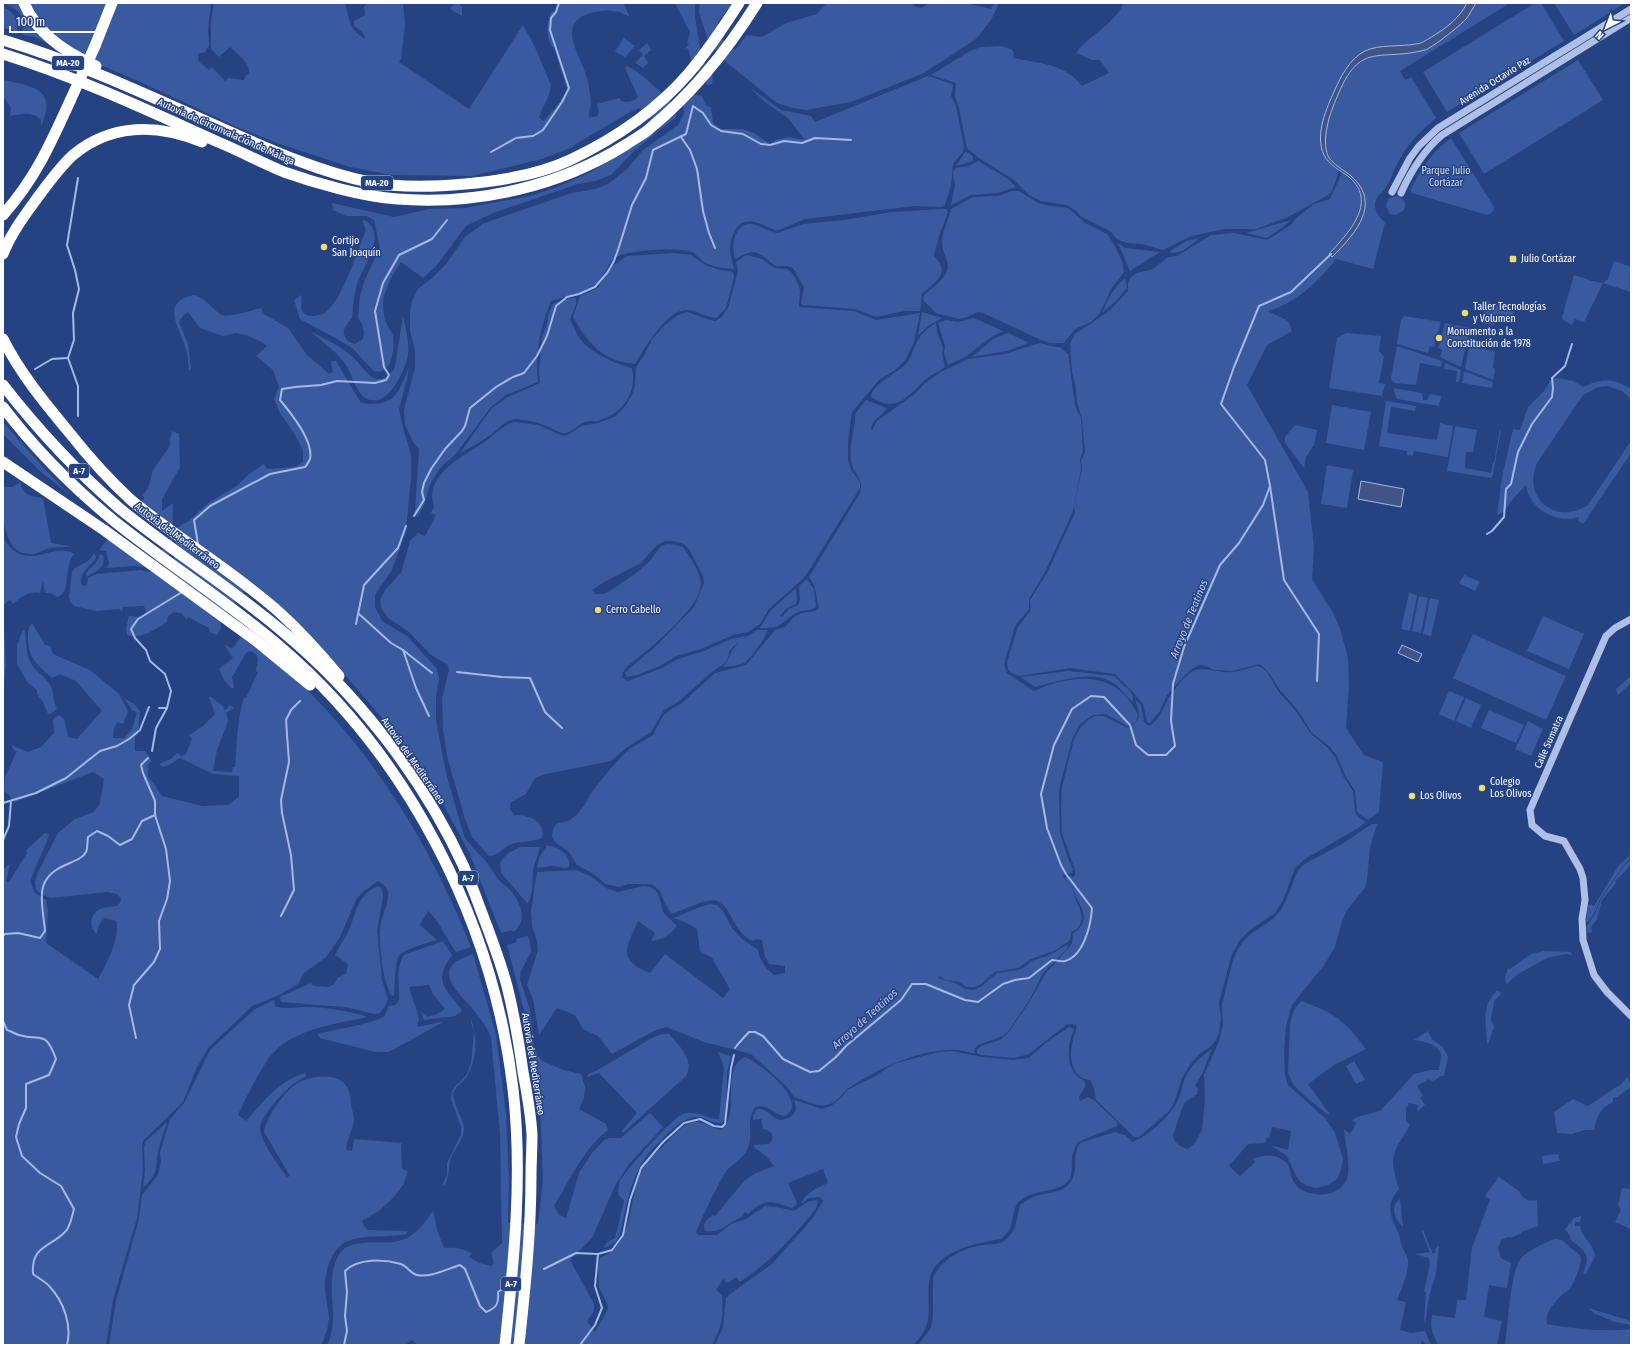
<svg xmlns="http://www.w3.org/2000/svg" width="1634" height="1348" viewBox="0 0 1634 1348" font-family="'Fira Sans Condensed',sans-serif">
  <rect width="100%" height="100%" fill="#254283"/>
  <g fill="#3a5aa0">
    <path d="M3,3h208l-3,26 1,17 -4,6 -7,2 1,8 10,8 3,-3 13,14 4,-3 15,2 1,-4 4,-3c1,-11 -12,-19 -19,-26l-11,10 -8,-8v-28l3,-18h131c5,16 3,27 21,36l-4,-7 -8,-6v-5l11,-6 -1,-8 3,-4h36l2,22 -4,34 -2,3 70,47 54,-84 11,20 17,40c-1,12 -8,21 -12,32l4,4 2,-1c7,-10 17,-18 22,-31l-13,-42h-2c-6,-13 -6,-21 -1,-35l4,-1 2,-8h66l7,14c-11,-7 -22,-8 -35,-5 -42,9 -15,41 -8,66 2,9 4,18 4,28 -1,4 -3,7 -2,12l8,-2 2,-3 -2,-9 22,-6 2,3c7,2 12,1 17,-4l-13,-29 2,-2c11,4 39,30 46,39 2,4 3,8 3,12l-41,33 -24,25 -16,6 -17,3 -85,29 -27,13 -29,39 -14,13 -22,-16c-8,11 -17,28 -18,42 0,6 1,15 3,19 2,5 7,9 7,14 2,13 -1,38 -19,34l-22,-23 -15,-9 -37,-20 -6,-19 7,-5c2,6 -2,12 2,17 3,4 7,4 11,4 6,-1 10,-2 14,-6 14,-12 31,-62 38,-80l-4,-9 3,-1c23,15 -2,46 -8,64 -3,11 -4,23 -5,34 -2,3 -5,6 -6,8 -6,8 1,17 9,18l8,-5 1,-7 -2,-8 -4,-6 2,-22 5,-17 15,-31 -6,-28 -8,-4h-20l-13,-6 -1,-7 62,14 35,-8 35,-1 66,-12 27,-9 34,-15 68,-42 -17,-20 -3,-2 -9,4 -54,32 -3,3 -31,12 -70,17 -80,-1 -42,-8 -73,-24 -40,-16 -101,-47 -102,-43 -11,-2c0,-21 -1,-24 -20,-32z"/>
    <polygon points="455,3 458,3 462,7 462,16 450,9"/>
    <polygon points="675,3 695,3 695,16 701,55 713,77 712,84 707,85 691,61 688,48 685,49 689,44 687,43 690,32"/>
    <polygon points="700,3 732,3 718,22 718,26 714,33 735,50 747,35 762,37 786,23 817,14 827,3 914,3 913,6 922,8 928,3 966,3 991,9 994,3 999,3 991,20 976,39 924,73 851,102 806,110 793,108 777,103 726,62 708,41 699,12"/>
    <path d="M1121,3h346c-8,16 -22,26 -37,35 -4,2 -9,6 -14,6 -20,4 -43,1 -61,14 -14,10 -35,63 -35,80 0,5 2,11 3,15 2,7 10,13 16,18l-7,20 -4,4 -40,22 -32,12h-31l-34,7 -28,14 -21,-6 -15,-1 -10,-4 -7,-8 -28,-14 -6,-6 -9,-6 -26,-4 -12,-6 -15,-15 -35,-22 -12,-10 -1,-4 -7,-37 -4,-10 1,-14 -25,-8 39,-24 11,-4 20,-1 10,3 3,3 -1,6c28,6 50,5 69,28l27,-13 -9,-13h-8l-16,-7c13,-18 36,-27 47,-48z"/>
    <path d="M1476,3h34l-110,68 5,9 6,-3 25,41c-14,12 -26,23 -35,39 -6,9 -9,21 -15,30 -4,7 -11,9 -11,18 0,7 5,13 10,18l-12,46 -37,-10c-18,23 -40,44 -68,52l20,10 4,10 -25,14 -20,40 61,107 6,56 -2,31 21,34 7,15 8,30 1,26 -3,44 18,27 19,7 -4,50 -11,8 -11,-8 -2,-21 -9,-14 -9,-21 -8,-10 -17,-13 -15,-24 -17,-19 -11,-17 -9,-9 -28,7 -18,-1 -8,-4 -7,-1 -9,5 -23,25 -7,16 -10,12 -3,-1 -4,-18 -12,-14 -16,-16 -45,-6 -50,8 -9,-3 -3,-4 -1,-7 8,-26 3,-9 13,-17 -1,-10 17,-27 28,-60 -1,-7 8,-37 -1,-8 4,-9 -3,-33 -5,-16 -1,-15 -4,-16 -2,-29 5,-9 34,-23 19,-20v-9l3,-5 6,-4 16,-4 15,-12 9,-1 34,-21 23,-2 33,7 24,-15 4,-6 19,-15 16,-5 12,-26c39,28 10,55 -13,81l3,3c22,-22 51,-53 19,-81 -7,-6 -19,-12 -23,-20 -7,-18 2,-43 9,-59 6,-15 16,-33 31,-40 8,-4 21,-3 30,-4 9,-1 19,-1 27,-3 5,-2 37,-26 41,-31 4,-4 7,-11 10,-16z"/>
    <polygon points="1535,3 1541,3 1564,41 1447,112 1423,72"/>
    <polygon points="1554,3 1625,3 1574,35"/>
    <path d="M3,7c12,6 15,12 14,25l-14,-4z"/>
    <polygon points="624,38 635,46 625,57 617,53 615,51"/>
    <polygon points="647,43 651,50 644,56 648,63 643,68 635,63 643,55 639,50"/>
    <polygon points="1578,60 1603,100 1484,174 1459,133"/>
    <path d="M928,76l24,8 1,2 -2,10 5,10 8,41 -1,5 -10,12 -2,22 -6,19 -3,2 -27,-1 -110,13 -26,11h-4c-15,-6 -31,-17 -41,2 -2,5 -4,10 -4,16 0,7 3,14 4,21 -10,-1 -22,-2 -30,-7 -4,-3 -8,-8 -12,-10 -13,-5 -64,-2 -76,5 -10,6 -11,22 -22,29 -11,8 -30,11 -43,15 -11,26 -16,53 -13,81l-32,13 -15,12 -36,48c-11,8 -22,20 -26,33 -4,14 -3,16 -12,29l-2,-7 4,-61 -6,-7 -8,-18 -1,-14 11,-43v-17l-5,-19v-20l2,-10 6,-12 14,-11 14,-14 19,-27 19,-14 88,-30 23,-4 13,-5 19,-15 16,-19 35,-25 6,-11 -1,-12 1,-9 18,3 4,10 5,1 2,16 8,6h22l11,4 16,11 6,-4 13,-3 16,3 -17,-22 -22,-15 -17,-16 32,23 30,6 4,6z"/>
    <path d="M3,80c30,6 55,9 38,47v-7c-9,-9 -19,-6 -31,-4l1,-8 -8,-12z"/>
    <path d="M1451,138l43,69c0,4 -3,7 -7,8l-75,-22 -2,-3c12,-22 20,-36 41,-52z"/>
    <polygon points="965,152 969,153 973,157 973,161 956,166"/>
    <polygon points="978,161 1008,179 1016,187 998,193 971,195 951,205 955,185 953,173 955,168 969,166"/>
    <path d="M1012,191h7l19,12 13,3 17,2 17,15 22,11 6,9 9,18 2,11 -13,17 -11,24 -9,9 -16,7 -11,14h-14l-9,-3 -58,-27 -5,-1 -11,5 -8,2 -23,-6 -13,-13 1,-5c10,-9 28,-19 23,-34 -3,-8 -5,-13 -5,-21 1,-11 7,-20 9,-31l22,-12 25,-1z"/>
    <path d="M1396,196c8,1 11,7 8,14l-8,5 -6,-1 -4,-8 2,-7z"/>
    <path d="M942,209h4l2,3 -8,21 -6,22c2,4 6,7 7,11 4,12 -12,21 -19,28l-2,17h-15l-29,6 -21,-8 -52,-4 -2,-2 3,-16 -11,-19 -6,-2h-11c-18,-12 -18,-20 -41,-7 -4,-11 -1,-37 16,-35 9,1 18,8 27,9l25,-9 41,-4 48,-8z"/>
    <polygon points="1291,220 1283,227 1267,238 1246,233"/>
    <path d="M1199,238c-9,8 -16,15 -28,15l-1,-2 17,-10z"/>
    <polygon points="1118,243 1125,248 1160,252 1130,271"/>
    <path d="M674,253l17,2 14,10 15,5 13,2 1,5 -8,31 -10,10c-11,-1 -20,-8 -29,-8 -19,-2 -44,40 -52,54 -32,-3 -47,-20 -62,-47l7,-21 18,-8 14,-22 15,-10z"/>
    <path d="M746,255l16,4 12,9 13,1 4,3 5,7 4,11 -1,17 55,4 22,9 44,-7 -6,29 -8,17 -12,12 -14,8 -28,33 -4,29v19l3,10 9,12v6l-55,89 -36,32 -9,15 -12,8 -15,3 -32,14 -25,7 -16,10 -23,9 -10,2 -2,-4 5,-5 25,-21 39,-40 10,-24 -1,-7 -13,-25 -6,-7 -11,-3h-8l-8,4 -16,18 -35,18 -14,9 3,4c3,0 7,0 9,0 8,-3 38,-25 44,-31 14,-15 10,-24 35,-16 6,9 17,24 18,36 0,24 -45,60 -62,74 -7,6 -17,11 -17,21l6,3 34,-13 16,-9 26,-8 27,-12 14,-3 -2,4 -9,6 -5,6 -1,6 -3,5 -12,8 -35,31 -14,8 -13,22 -25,16 -15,13 -65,13 -11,4 -9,16 -15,8 -1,7 4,6c14,0 32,5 28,23 -11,5 -22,2 -33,7 -7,4 -11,11 -20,11l-17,-19 -7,-18 -17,-59 -5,-30 -1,-31 7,-29 -1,-5 -17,-10 -23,-24 -20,-13 -7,-10 -1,-8 5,-10 16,-17 9,-32 8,-8 7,3 11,-21 -5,-2 3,-7c-11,-31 31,-51 52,-65 8,-6 15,-14 25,-18l4,-1 23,3 25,11 5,-1 13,-9 18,-3 17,-7 10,-11 7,-12 2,-8 1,-18 10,-15 6,-13 13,-14 13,-10 9,-3 20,7 8,2 6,-3 7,-10 10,-37 -2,-9z"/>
    <polygon points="1614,261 1631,267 1631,292 1603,283 1584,322 1575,319 1572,325 1563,320 1562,317 1574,275 1592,281 1603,283 1608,279"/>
    <path d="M1125,278l2,10 -11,13 -14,12c6,-14 11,-25 23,-35z"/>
    <path d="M194,295c12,3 16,12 26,19 7,5 32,-4 41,-6l3,6 24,14 19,27 22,19 4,-2 -2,-9 1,-2h4l25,42c33,4 37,-8 48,-36l-2,12 -8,30 3,15 9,31v23l-5,53 -14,39 -17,25v12l7,14 25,15 30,33 2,9 -3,19v23l10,53 18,63c6,10 16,18 24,28 3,5 6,10 10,15 4,5 10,8 14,13 9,12 16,30 1,40l-1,-2 -11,3 -32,-81 -25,-46 -21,-34 -35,-47 -71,-83 -32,-32 -21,-18 -14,-9 -30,38 1,7 -4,7 -7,-3 -1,-4 -21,-11 -1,3 -6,-7 -7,-1 -6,4 -1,6c-12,7 -25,18 -40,13l-1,-7 3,-12 13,1 4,-5 -2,-6 -21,1 -1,5 -3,-3 -22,2 -23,-5 -3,-3 -2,-6 3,-25 3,-4 13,-7 7,-8 1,5c-7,10 -16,13 -15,26l2,2 4,-1 1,-7 8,-4 45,-4 7,2 11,-3 13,-8 5,-10 -3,-22 15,-8 18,-17 31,-19 10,-10 16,-11 3,5 28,-2 8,-5v-12l-9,-17 -14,-20 -6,-14 5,-12 -6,-17 -17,-14 11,-10 -5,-4 -16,-7 -11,-2 -12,3 -23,-8 -12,-16 -5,4 -4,6 9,22 3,24 -2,3c-1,-7 -1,-15 -3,-22 -5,-20 -28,-47 8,-54z"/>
    <path d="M576,298v7l-6,14c3,6 6,14 10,20 11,14 35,25 52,29 5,24 -8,45 -32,52 -4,2 -10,0 -15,2 -7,2 -13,11 -21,11 -6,0 -11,-5 -17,-7 -8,-3 -27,-9 -36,-6 -8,2 -13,9 -19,14 -10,7 -21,13 -32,19l32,-45 16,-11 32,-14 -1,-12 3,-34 5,-14 1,-8 5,-11 12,-5z"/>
    <polygon points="1486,301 1515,311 1512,318 1498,314 1494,325 1481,323"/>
    <polygon points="922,312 942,318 928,326 918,336"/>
    <path d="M403,316c2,11 7,27 5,39 -3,16 -22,58 -44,42 -9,-7 -12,-23 -18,-32 -9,-14 -24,-23 -36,-34 15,8 33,16 45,28 7,7 13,19 23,20 8,1 14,-6 17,-12z"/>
    <polygon points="1404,316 1441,322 1438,332 1434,338 1435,342 1434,347 1430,346 1428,353 1397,344 1401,320"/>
    <polygon points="974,318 1003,331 993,336 965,357 948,365 944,353 945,346 938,323 946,320 958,322"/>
    <path d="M936,323l1,9 6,16 -1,6 3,13c-7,5 -17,9 -23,16 -18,17 -27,29 -51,14 2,-14 25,-23 34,-32 7,-7 8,-17 13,-25 4,-8 11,-12 18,-17z"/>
    <polygon points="1445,323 1470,328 1461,367 1440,357 1442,350 1438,348 1440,343 1444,338 1442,334"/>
    <polygon points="1008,333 1029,343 1007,351 972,357 993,339"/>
    <polygon points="1346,333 1381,336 1379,351 1384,356 1379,383 1385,384 1382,396 1329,388 1337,338"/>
    <path d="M1040,343l15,4h5l8,7 7,52 6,12 2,33 -3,9 1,9 -8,42 -28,61 -16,27v10l-14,17 -11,38 3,9 27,18c39,-18 84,-21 104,24l-2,7 -9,4 -21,-12 -13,1 -13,9 -7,13 -13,48 -1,10 1,38 7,23 6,14 -2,4 -4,-1 -4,3c2,5 5,6 8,10 3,4 3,10 5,15 7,12 10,24 -5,31v4l-2,5 -15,10 -23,8 -13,9 -23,4 -14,12 -6,3h-9l-7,-5 -13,-2 -7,-4 -1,2 20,6 7,5 9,1 8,-4 15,-13 21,-3 7,-3 6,-6 17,-5 15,-9 5,-2 -2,5 -23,23 -13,26 -21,31 -6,6 -25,9 -4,4 1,5c-7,-2 -16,-5 -24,-4 -35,0 -75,20 -104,39 -19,25 -28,16 -53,8l-7,-10 -36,-33 -47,-12 -38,-15 -12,4 -42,23 -14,-18 -15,-7 -8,-14 -18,-7 -18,27 -6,-36 -6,-14 11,-35 -1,-9 -5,-15 -1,-15 6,-39 39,-2 14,6 18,13 10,3 25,-6 7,1 6,4 3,5 4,16 14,14c-8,10 -14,13 -26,15l4,-8 -17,-12c-12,27 -21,39 12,52l15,-19 58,44 7,-9 -18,-31 -12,-7 -3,-22 -10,-6 -13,-5 26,-11 10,-3 7,1 6,6 9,17 9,10 17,12 2,8 7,11 7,6 11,-2v-7l-16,-2 -4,-8 -3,-16 -5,-1 -4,2c-15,-6 -19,-22 -28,-34 -2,-3 -7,-5 -10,-7l-13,2 -30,12 -7,-10 -5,-13 -8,-7h-24l-9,3 -13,-3 -14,-11 -15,-8 -8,-13 -14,-10 -3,-5 1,-7 3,-6 12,-3 9,-6 8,-11 6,-11 20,-25 17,-18 25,-15 10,-19 7,-6 12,-7 33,-30 27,-7 5,-2 28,-34 10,-3 9,-10 8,-4 13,-2 4,-3 -5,-23 -5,-8 51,-84c4,-15 -5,-16 -8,-29 -5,-16 4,-34 3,-50l11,-14 20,8c-3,9 -13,9 -15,21l1,1 5,-9 39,-28 8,-9 17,-12 27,-13 37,-5z"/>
    <polygon points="1397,346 1442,361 1441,367 1420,363 1416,385 1395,383 1392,381 1391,378"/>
    <polygon points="1469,347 1495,351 1493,368 1495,369 1493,380 1465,369"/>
    <polygon points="1445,363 1461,370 1459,382 1456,382 1457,371 1444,369"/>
    <polygon points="1464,371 1493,382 1492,388 1462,383"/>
    <path d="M1552,378c11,0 22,2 31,9 19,-9 30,-9 48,2v10l-9,-8 -15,-5 -9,1 -15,8 -46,68c-15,35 18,63 51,42l43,-64v12l-48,71 -5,-3 1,-4c-17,6 -41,-3 -49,-20 -2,-3 -3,-8 -4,-12l-14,15 -8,12 -7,3 5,-38 11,-48 7,1 8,-23 16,-16z"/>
    <polygon points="1393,388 1422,393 1423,400 1427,400 1430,394 1441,396 1439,406 1397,399"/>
    <polygon points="1386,401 1416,406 1415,411 1391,407 1387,433 1437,440 1440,423 1453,426 1448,457 1414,451 1413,456 1407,455 1407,451 1379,446"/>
    <polygon points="1332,405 1371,412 1364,450 1326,443"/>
    <polygon points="3,422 41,465 70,495 41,472 3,434"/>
    <polygon points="1295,425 1317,430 1314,445 1306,457 1304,468 1285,443 1285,437"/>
    <polygon points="1455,426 1477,430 1473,452 1466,452 1465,468 1491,473 1493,463 1494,463 1500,430 1501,430 1493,475 1491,478 1447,471"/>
    <polygon points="172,431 179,434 180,467 162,499 162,511 173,503 172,549 167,558 155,566 148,568 135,566 107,568 109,563 106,551 99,550 113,533 154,561 171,538 135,509 144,499 143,495 149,486 153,470 170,446 170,439"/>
    <polygon points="1327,465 1353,470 1347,508 1321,504"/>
    <path d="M20,482c3,13 9,14 23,16l8,45 18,3 -1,1c-7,0 -15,0 -22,2 -5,2 -11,6 -17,5 -29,-1 -26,-48 -26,-67h10z"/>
    <path d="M3,535c2,8 7,13 13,17 20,13 40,-10 58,2 -11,13 -2,40 -17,43l-7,-4h-5l-2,-12 -3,12c-11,-2 -19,4 -27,11l-3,-4 -7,5z"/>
    <path d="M100,554l3,2c4,12 -8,15 -16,21l-1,-3c6,-10 10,-7 14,-20z"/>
    <polygon points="1464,575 1480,582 1475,591 1459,583"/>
    <path d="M807,579l7,10 2,18c-6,4 -12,3 -18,5 -19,10 -14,17 -39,16l3,-3 8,-14 26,-23 1,12 -1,4 -9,4 -7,8 2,1 7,-8 9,-4 2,-5 -1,-14z"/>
    <polygon points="1409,593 1417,595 1410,631 1401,629"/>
    <polygon points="1419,596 1428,598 1421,633 1412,631"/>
    <polygon points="1430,598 1439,600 1431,636 1423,634"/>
    <polygon points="3,606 6,664 3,699"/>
    <polygon points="1543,616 1584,634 1569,669 1527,651"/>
    <path d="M32,623l13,22 5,1 2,6 3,3 35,15 29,24 9,17 -5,13 -5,-2 -4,6 -1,10h11l8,-9 5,-16 -5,-3 -7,-11 9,5 6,7 -2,23 -3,3v14h10l7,10 -4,3v12l14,20 41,10 25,-1 11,-8v-21l-26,-2 -33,-16 -11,7 -6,2 -4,-3 12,-5 6,-6 5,3 4,-2 6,-15 -3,-4 14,-9 12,-12 -6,-17h2l12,9 1,4 3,-1 2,-4 5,3 -8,5 2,8 -11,29 -4,21 19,1 1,-5h2c2,-22 2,-45 8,-67l1,-2h2l12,-26 -2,-1 2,-13 -3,-5 -5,-2 -4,2 -14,24 2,10 -2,2 -8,-9 -5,-11 14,-11 -8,-12 1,-1 6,4 9,-12c20,16 42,30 60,47 76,73 131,165 170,263l-15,5c-10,-14 -16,-30 -28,-41l-8,14 17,15c-9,3 -36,9 -39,18 -3,5 -3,29 -4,37l-2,1c-10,-14 -14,-56 -11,-73 2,-10 8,-20 7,-31 -1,-5 -5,-8 -10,-11l-14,10 -7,7 -17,39 -14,20 -22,16 -6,11 -19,11 -27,11 -43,41 -13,22 -13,33 -40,39 -1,6 1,24 -6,47 -24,82 -7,45h-103v-476l7,-5 -4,18h3l18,-29 -1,-3 19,-17 4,1 -2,7 -17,40 5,12 11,7 2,11 -2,32 52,36c8,-14 23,-42 18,-58l-11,-3c-5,4 -8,10 -8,16 -9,-7 -7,-20 3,-25 5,-2 12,-2 17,-3l3,-3 1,-5 -4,-4 -10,-2 -57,6 -9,-4 -5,-5 -1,-7 3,-10 20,-39 17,-14 19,-7 6,-9 4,-24 -11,-7 -78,30 -11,-12 1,-13 12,-26 -3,-1 -3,-5 17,7 13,-5 13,-14 -1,-14 6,-4 5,4 4,18 9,2 25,-28 -26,-30 -16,-7 -8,4c-14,-13 -24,-19 -24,-40 0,-6 0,-10 4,-15z"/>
    <path d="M23,630h2c1,13 0,28 10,39 5,5 12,10 15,16 5,7 2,16 7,24l-7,5h-2l-5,-12 -6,-8v-4l-10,-8 -6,-12 -4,-5v-20z"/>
    <path d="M757,630h10c0,7 -17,29 -23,33 -6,3 -15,3 -22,4 8,-7 6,-11 12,-19 5,-7 15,-13 23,-18z"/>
    <polygon points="1473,634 1566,676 1546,720 1453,678"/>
    <path d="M1257,666l4,1 6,5 11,19 17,19 16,24 16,13 8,10 8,19 10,15 2,21 3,5 8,5 -8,6 -53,31 -10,9 -12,32 -8,13 -25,17 -10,10 -8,14 -13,48 2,17 -2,13 -3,8 -6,7 -11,7 -9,11 -8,13 -8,25 -5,8 -30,26h-5l-38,-37 -2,-12 -4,-8c-20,-3 -21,-24 -17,-40 1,-6 4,-9 3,-15l-4,-1 -6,1 -37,29 -15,4 -33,-3 -4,-2v-3l4,-4 19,-6 8,-7 22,-32 15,-27 27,-30 1,-10c13,-10 13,-19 5,-33 -5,-10 -3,-14 -13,-21v-3l3,-1 5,1 2,-2v-5l-13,-37 -1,-26 1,-20 12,-48 7,-12 7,-7 7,-4h9l24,12c15,-9 12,-13 7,-29l6,6 3,17 5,4c10,-6 14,-17 19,-27 4,-7 18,-25 25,-28 11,-5 27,3 40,1 8,-1 16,-4 24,-6z"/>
    <path d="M1068,671l46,5 16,15 3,5v6c-8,-6 -13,-16 -23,-21 -20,-11 -55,1 -75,6l-14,-10z"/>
    <polygon points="1631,676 1631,683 1618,695 1616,689"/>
    <polygon points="1449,691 1464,697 1454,721 1439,714"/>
    <polygon points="1466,698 1481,705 1471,728 1456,721"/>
    <polygon points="1489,710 1524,725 1516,743 1481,728"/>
    <polygon points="1528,721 1543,729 1531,756 1515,749"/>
    <path d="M1372,824h5l-7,23 -3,32 -2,9 -18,22 -5,11 -7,26 -11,18 -32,40 -6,21 -2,27 1,22 3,10 37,33 10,15 8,26 -2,11 -4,9 -9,6 -12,3 -9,-2 -6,-4 -5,-6 -9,-20 -17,-11 18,5 3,-19 -19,-4 -3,11 -2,-1 -2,6 -17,1 -19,22 11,10 15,-14 -2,-3c15,-5 22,-6 35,5 2,6 3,14 7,20 11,14 42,15 51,-3 6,-11 -1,-39 -2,-52l6,5 6,-11 -4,-3c8,-6 20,-5 29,-10l33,-36 16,-4h9c0,-5 3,-12 2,-16 -3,-10 -18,-13 -27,-14l14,-9 4,8 11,8 5,10 -4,19h-3l-9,6 -3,-3 -12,7 6,10 -3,1 5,8 -8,7 1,-7 -9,-2 -3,6v12l4,4c-17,29 -22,30 -11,64 -14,17 -9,25 -1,43 2,5 2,10 4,15 2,4 6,10 6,14 1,11 -7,29 -11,39l9,2 -6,28 11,3 14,-2 6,14h-5l-3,-4 -2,1v3h-503l13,-17 2,-12v-38c9,-20 30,-30 50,-33 7,-1 15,0 21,-4 3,-2 8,-8 10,-12 3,-6 4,-17 6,-24 4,-3 8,-6 13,-8 13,-5 31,-3 39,-17 6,-12 0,-26 8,-37l35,-11 10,3 7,7c14,-4 37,-25 44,-38 4,-6 5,-13 7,-20 4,-15 16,-27 29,-35l-10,25 -7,11 3,4 -1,5 -13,9 -11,32c1,9 8,12 15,14l7,-6 7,-13 3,-30 -1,-25 14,-31 5,-19 -1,-20 11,-45 5,-11 6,-9 7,-6 23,-16 7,-8 6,-12 10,-26 6,-7 39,-21z"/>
    <path d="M547,845c10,2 25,9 22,22l-4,1 -13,-2 -15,2 2,-10z"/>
    <polygon points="520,847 540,847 533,870 532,891 528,904 501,873 500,862 507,854"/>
    <polygon points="1631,854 1631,857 1623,866 1600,899 1596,910 1588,922 1586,922 1588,906 1590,904 1594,906 1619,865"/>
    <path d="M1631,859c0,11 -11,16 -16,22l1,2 -14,17 -5,19 -6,8 1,5 -5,1 -1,-5 10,-16 5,-13 22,-32z"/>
    <path d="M378,886l4,3 1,8 -6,34 5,49 6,19 -3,7 -5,7 -6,1 -29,-7 -64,-5 -1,-5 31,-14 2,3 15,1 7,-3 2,-6 9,-4 2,-10 -13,-9c4,-8 10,-17 14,-25 8,-19 8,-35 29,-44z"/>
    <path d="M528,936l2,6 1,10 -10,19 -1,8 10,31 4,37 4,9 4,5 22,9 17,4 4,13 -1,11 -5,11 27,15 2,6c-23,17 -39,51 -54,76l5,9 7,3 13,-45 13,-20 12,-13 6,-2h11l29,-25 13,14 -34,37 -14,22 -23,52 -22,22 24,44v7l-7,10 8,11 13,-23 -1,-6 -8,-15 -1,-21 2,-9c34,-14 28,-55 40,-85 6,-13 21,-24 30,-34 8,-8 14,-16 25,-17 8,-1 17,6 26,8 21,-15 -2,-62 24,-73 14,6 65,44 40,59 -13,-1 -16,-13 -30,-9 -10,16 -1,26 -7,41 -3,9 -14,15 -21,22 -5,6 -29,55 -31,63l2,2h19l14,-11 15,-5 19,-13 12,1 17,4 13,-9 10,-2 1,2 -2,6c-22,29 -46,54 -76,74l-4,-5 -8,6 -5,-4 -7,11 6,5c1,22 1,30 -10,50h-294l-6,-5 -7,5h-78c14,-28 -3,-57 10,-87 10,-23 44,-12 62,-17 16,-4 25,-17 34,-30l4,19 7,18c10,-1 18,0 28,5l-3,4 10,6 12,3 3,-3 -3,-10 11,-10 -2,-108 -9,-98c-4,-9 -9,-16 -15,-24 -8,-11 -28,-26 -27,-41 1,-10 16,-15 24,-18l23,81 10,79 3,67 -1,42 30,1 5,-44 -3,-74 -15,-92 -18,-69 10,-3 -1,-3z"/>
    <path d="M443,941l9,14c-19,26 -8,32 10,55l-1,2 -6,4 -31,4 -3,-9 6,6 10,-3 8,-5 -12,-15 -4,-9 -20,2 9,28 1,5 -2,4 1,3 27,-6 -56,31h-14l-55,-14 -2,-2v-2c23,-6 45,-8 66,-17l5,-11 6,-1 4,-4c1,-15 -4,-33 5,-46z"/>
    <polygon points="1544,951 1571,952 1572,955 1566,954 1547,958 1518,974 1507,984 1506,983 1505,978 1508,968 1510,969 1531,954"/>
    <path d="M1497,991l5,2 -8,8 -3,19 3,7 -6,17 -1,-1c-1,-18 -6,-39 10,-52z"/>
    <path d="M274,1000l1,6c11,4 20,1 31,1 20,0 41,4 60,9l-2,2c-29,6 -63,10 -87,31 -12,10 -32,50 -39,66l8,6c19,-21 31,-39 59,-48l1,3c-4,3 -9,5 -13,8 -9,7 -34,34 -33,45 1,13 19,37 27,48l3,-1 -26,-44c2,-14 20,-40 32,-48 13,-8 42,-13 51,3 3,6 4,12 4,18 1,5 3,10 3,15 -1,9 -7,19 -8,30l6,1 2,-12 47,4 1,26 6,2 -5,14 -10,13 -13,12 -18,11 2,5 4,4 40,1 -2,3c-19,4 -40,0 -58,7 -15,5 -23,29 -23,44 0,11 3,22 4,33 0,8 -4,17 -6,24l-2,3h-212l7,-44 23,-82 3,-24 16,-20 3,-13 -1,-9 10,-34 14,-16 26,-53 45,-41z"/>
    <path d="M1301,1001c34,12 43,19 65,48l-32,16 -26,19 21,29 -1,2 -29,-24 -6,-7 -5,-11 2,-50 4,-13z"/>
    <path d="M471,1019c7,19 6,42 -5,59 -4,5 -10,8 -12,14 -3,8 9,26 10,35 1,12 -9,21 -13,31 -3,9 -1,16 -6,27l-3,1 5,-11v-12l14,-28v-8l-10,-28 1,-8 4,-6 5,-4 6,-7 4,-11 3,-32 -3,-8z"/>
    <path d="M1069,1027l5,2c-1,3 -2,5 -3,9 -5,16 -3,36 14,43v6l-6,10 1,4 8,-4 7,4 23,22 -1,3 -39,16c-3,5 -5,9 -6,15 -1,7 1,17 -3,23 -10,13 -35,9 -48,20 -13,11 -3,27 -20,39 -25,4 -68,12 -72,43 -3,26 7,41 -16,63h-198l8,-18 3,-29 4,-4 42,-30 41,-46 10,-17 -3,-4 -11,1 -8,6c6,-13 15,-15 27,-21l-5,-14 -35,14 9,19 -1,3 -4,3c-20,-7 -28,-10 -44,6l-3,-2 -3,5c-16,6 -19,16 -37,14 -4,-8 3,-12 8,-16l2,1 30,-36 11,-7 18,-7 -7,-9 -13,-10v-2l15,-1c7,-7 3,-14 -6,-15l-2,-10 -8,1v-5l4,-6c10,-1 12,6 20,10 7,3 17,-2 19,-10 0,-3 -1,-6 -2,-9l28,9 9,-3 11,-9 5,-7 29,-14 11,-8 9,-5 43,-11 13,-1 30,6 31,3 16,-2 18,-16z"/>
    <path d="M662,1034h7c10,12 26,25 17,42l-62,56h-3l16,-19 -38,-40 -12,4 1,-3 8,-3 56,-33z"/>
    <path d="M718,1052l13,4 -4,17 -1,44 -4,6c-10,1 -17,-7 -26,-6 -13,1 -24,12 -33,21 -6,6 -13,13 -18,20 -15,22 -19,50 -25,76 -3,8 -8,11 -16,14l2,-5 9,-5 9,-37 -6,-7c1,-4 0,-9 2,-13 6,-11 50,-60 61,-66 13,-7 25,4 38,4l5,-52z"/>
    <polygon points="1354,1061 1365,1080 1356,1084 1346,1066"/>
    <path d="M1628,1077l3,10 -14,10 -4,1v4c-14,7 -15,13 -19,28h-10l-12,4 -15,-1 -3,-21 19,-13 15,7 33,-22z"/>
    <path d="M167,1122c-3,10 -7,20 -9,30 -3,19 0,22 -15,36l2,-17 -1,-24 2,-6z"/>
    <polygon points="1558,1154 1560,1161 1543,1164 1542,1156"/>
    <path d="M1499,1177l20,14c3,8 10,11 18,9l1,26 -17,6v1l-10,5 -2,-1 -7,2 -4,9 3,10 10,5 -4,25 -18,-3 -5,32 18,4 -5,24h-58c-7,-9 -9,-18 -7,-30l23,3 2,-18h9l6,-53 18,-47 -5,-4z"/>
    <polygon points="1622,1188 1631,1189 1631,1229 1615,1222 1621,1210 1618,1205"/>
    <path d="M1400,1199l3,28c-8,-7 -14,-20 -3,-28z"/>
    <path d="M1581,1216l-1,6h-5v4h5c2,12 14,18 15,30l-9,18 -3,-1c9,-19 1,-22 -13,-34v-3l-5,-7 9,-11z"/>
    <polygon points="1423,1230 1433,1254 1436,1252 1435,1249 1439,1246 1436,1274 1429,1296 1425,1325 1424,1318 1426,1292 1424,1291 1430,1265 1429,1258 1414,1254 1430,1252 1422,1232"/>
    <path d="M1554,1239c9,0 12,4 18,10 3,2 8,5 9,9 1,4 -7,25 -10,29 -1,2 -4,4 -7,6 -7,6 -20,20 -17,31 28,5 56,8 84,5v16h-126c3,-18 5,-76 17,-88 9,-8 21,-13 32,-18z"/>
    <polygon points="1588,1308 1631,1321 1631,1325 1611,1321 1611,1320 1595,1314"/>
  </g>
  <g fill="#405585" stroke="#a2bae8">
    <path d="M1467,3h9c-3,5 -6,11 -10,16 -5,6 -34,29 -41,31 -46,12 -65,-10 -88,47 -7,16 -16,42 -9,59 4,8 16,14 23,20 32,28 3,59 -19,81l-3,-3c18,-20 50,-51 20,-77 -8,-6 -20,-12 -25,-22 -9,-19 1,-43 9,-61 7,-16 16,-35 32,-43 14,-7 36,-4 51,-7 5,0 10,-4 14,-6 15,-9 29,-19 37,-35z"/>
    <polygon points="1361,481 1404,489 1401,507 1358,499"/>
    <polygon points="1402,645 1422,654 1418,662 1398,653"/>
  </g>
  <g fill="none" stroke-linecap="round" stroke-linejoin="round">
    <g stroke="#a2bae8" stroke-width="2">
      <polyline points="681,137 690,150 697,169 703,211 709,233 715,248"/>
      <polyline points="491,152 516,138 533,136 543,130 562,102 569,88 550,30 551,18 556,12 559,3"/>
      <polyline points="78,178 67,245 75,270 79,289 73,313 74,340 68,358 78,386 78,416"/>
      <polyline points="35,369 52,359 67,358"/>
      <polyline points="1270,486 1284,580 1319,634 1317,681"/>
      <polyline points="414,516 424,500 422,492 424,483 431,469 445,449 462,431 465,426 470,408 496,387 513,377 524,373 537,356 547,336 556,306 567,297 579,294 595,287 607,273 614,261 619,247 632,205 646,178 653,150 686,134 693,106 703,113 711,125 721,131 743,134 761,144 770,145 784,141 802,143 815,138 851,140"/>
      <polyline points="1487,534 1492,531 1504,517 1506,489 1511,484 1518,452 1532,424 1552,397 1553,388 1552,378 1565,366 1572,344"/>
      <path d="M198,544l-4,-24 16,-14 60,-32 35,-7c2,-2 4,-6 5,-8 4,-18 -19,-46 -30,-59l2,-11 13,-2 26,-2 16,-4 38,2 11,-3 3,-5 -5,-8 -9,-56 8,-28 16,-28 33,-16 15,-19"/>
      <polyline points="359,614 391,643 403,650 432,673"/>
      <polyline points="356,624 364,585 398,548 406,526"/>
      <polyline points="403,650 416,688 429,716"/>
      <polyline points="457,672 502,677 530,678 545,712 562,728"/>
      <polyline points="159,708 167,708"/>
      <polyline points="152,751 156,728 167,708 171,691 165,674 150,661 146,650 135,638 131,629 138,619 182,592"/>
      <polyline points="3,803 36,793 66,778 100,751 117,746 129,739 140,730 149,707"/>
      <polyline points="3,840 9,826 11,801"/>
      <polyline points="281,916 294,890 291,855 282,813 281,800 289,762 286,720 291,710 300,701"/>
      <path d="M3,936l2,-2 13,-1 22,5 5,-7c-1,-13 -6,-35 -1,-47 9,-21 36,-20 42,-32 2,-4 1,-11 2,-15l9,-6 11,5 12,9 12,-6 10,-18 13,-6"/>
      <path d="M3,1021l4,9c4,1 8,4 12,5 23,7 26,-6 37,24l-7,16 -23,9v24l-7,16 -3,13 6,19 18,17 21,13 13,23c-2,7 -4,19 -9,23 -16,16 -34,14 -32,42 5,4 13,8 17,13 14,15 22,39 17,58"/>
      <polyline points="136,1038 129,1005 134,985 154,962 160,949 159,921 167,899 170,881 166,849 155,815 155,801 143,773 141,765 148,758"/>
      <path d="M735,1048l3,-4 11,-12h6l8,4 20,23 27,13 9,-1 17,-14 10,-11 55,-46 11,-16h14l39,16 13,2 25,-18 12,-4 14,-2 23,-18c4,0 9,2 13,1 19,-5 26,-37 27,-53l-26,-34 -5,-9 -14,-37 -6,-34 13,-49 18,-36 19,-13 13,1 26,28 6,20 12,10h18l9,-9 -4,-25 2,-37 11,-37 36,-82 19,-22 24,-38 7,-19 -5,-26 -44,-56 13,-37 25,-61 32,-14 40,-38"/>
      <polyline points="544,1269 576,1253 598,1254"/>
      <path d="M344,1345l3,-14 -2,-15 2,-24 -2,-21c13,-13 39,-12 56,-7 6,2 10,10 16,11 13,3 30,-6 43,-10l5,4 15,37 6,6c11,-4 13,-9 12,-20l3,-2"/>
      <polyline points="580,1345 595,1325 602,1308 595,1286 598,1254 612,1250 623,1235 630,1200 641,1168 663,1142 684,1123 700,1119 714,1126 722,1127 725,1124 731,1068 734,1055"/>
    </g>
    <g stroke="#aec0e7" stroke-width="7">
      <polyline points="1392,192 1410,158 1419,146 1438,128 1631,9"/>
      <path d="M1401,193c10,-22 22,-42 41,-58l189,-117"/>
      <polyline points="1631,619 1615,628 1606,636 1530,810 1532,825 1545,836 1564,841 1580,869 1583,878 1585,900 1582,919 1583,940 1594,975 1607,992 1631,1016"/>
    </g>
    <g stroke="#fff" stroke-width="11">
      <path d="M24,3c13,31 42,50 72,63"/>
      <path d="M3,40c77,23 151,58 225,91 45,20 92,41 141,51 31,6 64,5 96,2 35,-3 73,-9 105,-24 44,-21 86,-49 118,-86 19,-22 35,-46 51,-71"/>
      <polyline points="95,46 112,3"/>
      <path d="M3,54c74,23 144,56 215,88 22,9 44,21 66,30 31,11 80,25 113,27 80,6 162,-12 230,-55 7,-5 15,-9 21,-14 44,-36 79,-79 109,-127"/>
      <path d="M3,215c32,-36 47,-70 67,-114"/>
      <path d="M3,254c8,-21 22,-39 35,-57 11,-15 22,-30 35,-42 39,-32 85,-31 129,-13"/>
      <path d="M3,339c17,34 41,63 65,92 19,24 40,48 63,69 47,39 102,71 148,112 21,19 41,41 60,64"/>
      <path d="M3,385c35,45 73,86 116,123 53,43 111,79 163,123 74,61 141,147 181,234 6,14 12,29 17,43 10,26 20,52 27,78 7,28 12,57 16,86 4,21 8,42 9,63 0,14 -1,28 -1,41 0,57 -6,113 -12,169"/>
      <path d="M3,407c32,42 71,81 111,114 54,43 112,80 164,124 130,110 215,276 235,444 10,85 1,171 -8,256"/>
      <polyline points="3,462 104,530 255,640 310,685"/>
    </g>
    <polyline stroke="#fff" stroke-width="11" points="70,101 95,46"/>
  </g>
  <g fill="#f0dc73" stroke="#254283" stroke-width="1.5">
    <circle cx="324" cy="247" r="4"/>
    <rect x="1509" y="255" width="8" height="8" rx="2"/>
    <circle cx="1465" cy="313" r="4"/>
    <circle cx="1439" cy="338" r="4"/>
    <circle cx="598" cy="610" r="4"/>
    <circle cx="1482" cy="788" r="4"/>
    <circle cx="1412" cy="796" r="4"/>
  </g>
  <g text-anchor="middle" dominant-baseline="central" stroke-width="3" stroke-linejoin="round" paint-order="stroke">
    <g fill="#254283" stroke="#bec6da" stroke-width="1">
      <rect x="52" y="56" width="32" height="14" rx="3"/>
      <rect x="361" y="176" width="32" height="14" rx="3"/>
      <rect x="69" y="464" width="20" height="14" rx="3"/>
      <rect x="458" y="871" width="20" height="14" rx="3"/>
      <rect x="501" y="1277" width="20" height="14" rx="3"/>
    </g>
    <g font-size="9" font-weight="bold" fill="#fff">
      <text x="68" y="63">MA-20</text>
      <text x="377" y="183">MA-20</text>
      <text x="79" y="471">A-7</text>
      <text x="468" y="878">A-7</text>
      <text x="511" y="1284">A-7</text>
    </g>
    <g font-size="10" fill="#fff" stroke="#254283">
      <text transform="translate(1495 81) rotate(-32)">Avenida Octavio Paz</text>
      <text transform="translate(226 132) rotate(24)">Autovía de Circunvalación de Málaga</text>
      <text transform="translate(177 536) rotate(37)">Autovía del Mediterráneo</text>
      <text transform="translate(1549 742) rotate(-66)">Calle Sumatra</text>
      <text transform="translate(413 761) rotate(55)">Autovía del Mediterráneo</text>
      <text transform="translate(533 1064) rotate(81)">Autovía del Mediterráneo</text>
    </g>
    <g font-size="10" fill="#d1ddf6" stroke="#254283">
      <text x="1446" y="171">Parque Julio<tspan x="1446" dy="12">Cortázar</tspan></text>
    </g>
    <g font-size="10" fill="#fff" stroke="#254283" text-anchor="start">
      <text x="332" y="241">Cortijo<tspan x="332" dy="12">San Joaquín</tspan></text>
      <text x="1521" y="259">Julio Cortázar</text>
      <text x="1473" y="307">Taller Tecnologías<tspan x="1473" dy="12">y Volumen</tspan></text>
      <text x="1447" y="332">Monumento a la<tspan x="1447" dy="12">Constitución de 1978</tspan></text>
      <text x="606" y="610">Cerro Cabello</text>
      <text x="1490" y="782">Colegio<tspan x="1490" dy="12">Los Olivos</tspan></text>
      <text x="1420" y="796">Los Olivos</text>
    </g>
    <g font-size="11" font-style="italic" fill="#b9cbef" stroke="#254283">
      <text transform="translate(1189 619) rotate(-68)">Arroyo de Teatinos</text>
      <text transform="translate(865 1019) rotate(-42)">Arroyo de Teatinos</text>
    </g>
  </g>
  <rect width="1634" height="1348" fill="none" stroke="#ffffff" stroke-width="8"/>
  <g transform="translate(1606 28) rotate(222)" stroke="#254283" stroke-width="3" paint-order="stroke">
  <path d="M0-3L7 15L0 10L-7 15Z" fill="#ffffff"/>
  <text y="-6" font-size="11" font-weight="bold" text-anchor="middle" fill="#ffffff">N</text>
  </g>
  <path d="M10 26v6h88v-6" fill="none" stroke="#ffffff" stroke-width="2"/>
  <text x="16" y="26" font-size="12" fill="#ffffff" stroke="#254283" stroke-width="3" paint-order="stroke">100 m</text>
</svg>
